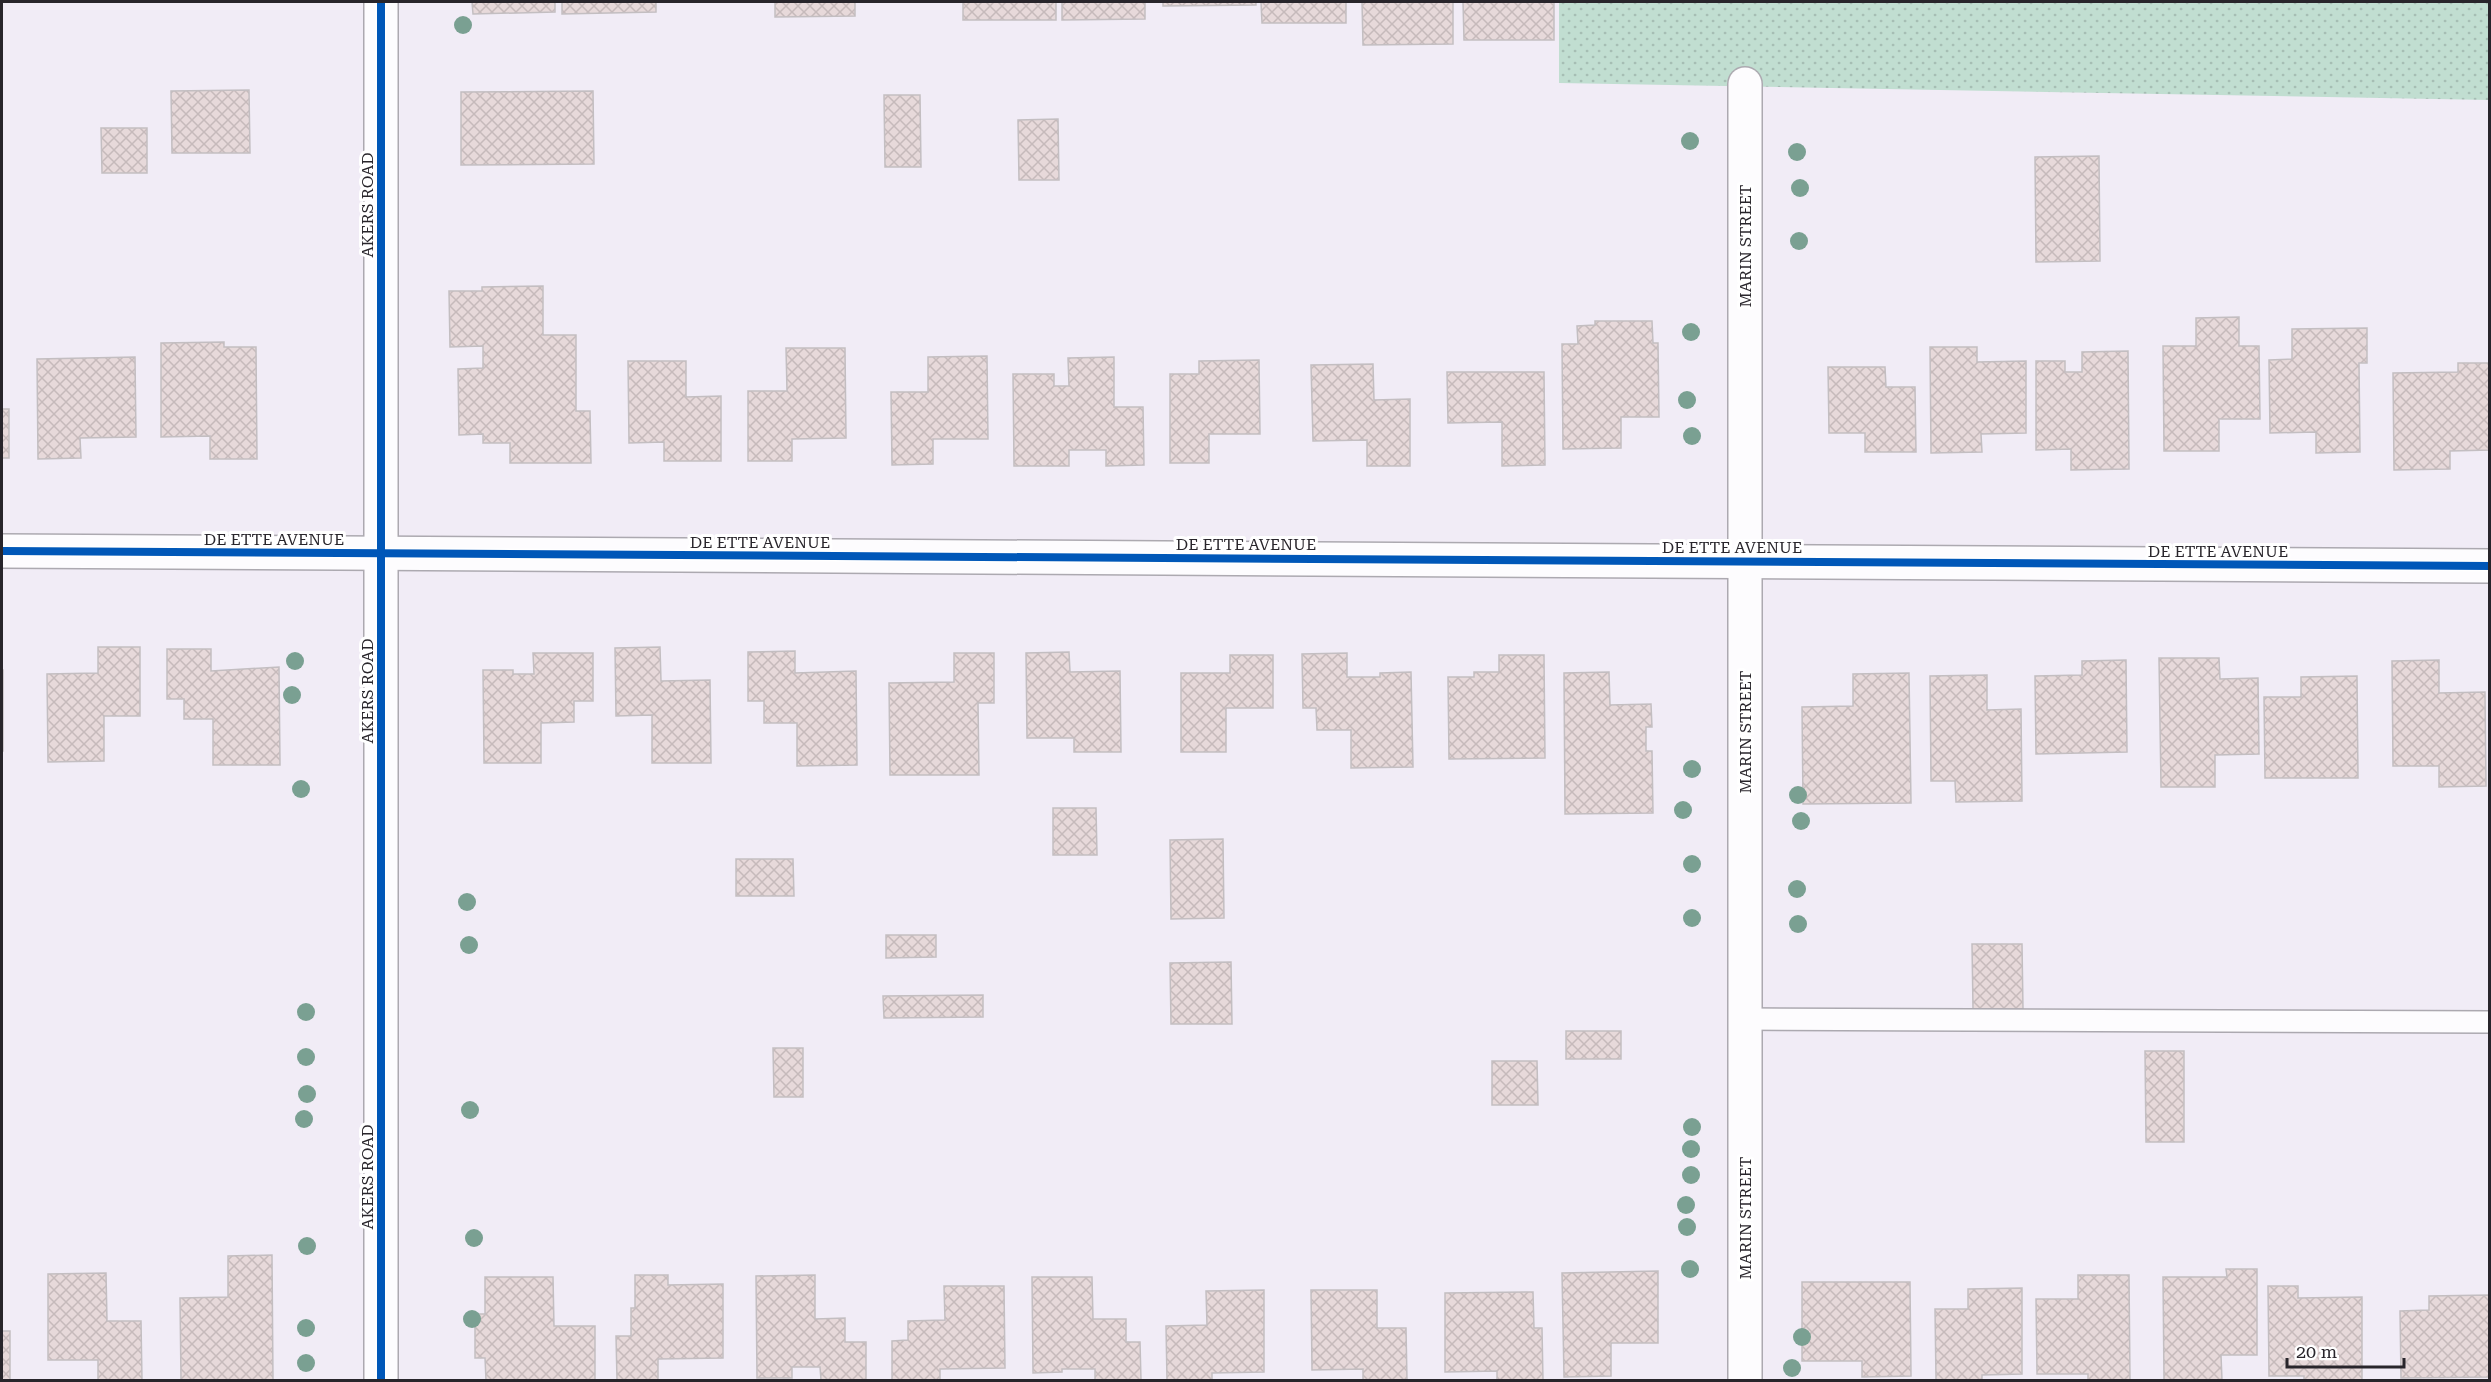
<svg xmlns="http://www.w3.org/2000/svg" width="2491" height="1382" viewBox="0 0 2491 1382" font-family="'Roboto Serif',serif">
  <defs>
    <pattern id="grass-dots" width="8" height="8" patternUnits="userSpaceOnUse" patternTransform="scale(1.5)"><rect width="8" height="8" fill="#c1ded1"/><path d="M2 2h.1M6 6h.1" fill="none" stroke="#a6beb4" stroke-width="1.8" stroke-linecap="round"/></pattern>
    <pattern id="building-cross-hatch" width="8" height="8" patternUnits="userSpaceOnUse" patternTransform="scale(1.5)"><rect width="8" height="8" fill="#e7d9da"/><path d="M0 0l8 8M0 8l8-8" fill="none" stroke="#c6babb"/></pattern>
  </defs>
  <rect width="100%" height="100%" fill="#f1ecf6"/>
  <polygon fill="url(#grass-dots)" points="1559,2 2489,2 2489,100 1559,83"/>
  <g fill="url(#building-cross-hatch)" stroke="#c3bec1" stroke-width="1.5">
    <polygon points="472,2 555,2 555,12 473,14"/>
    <polygon points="562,2 656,2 656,12 562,14"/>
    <polygon points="775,2 855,2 855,16 775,17"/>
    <rect x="963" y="2" width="93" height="18"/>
    <polygon points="1062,2 1145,2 1145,19 1062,20"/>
    <polygon points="1163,2 1256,2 1256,5 1163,6"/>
    <polygon points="1261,2 1346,2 1346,23 1262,23"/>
    <polygon points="1362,2 1453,2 1453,44 1363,45"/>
    <polygon points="1463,2 1554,2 1554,40 1464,40"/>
    <polygon points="249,90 250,153 172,153 171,91"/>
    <polygon points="593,91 594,164 461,165 461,92"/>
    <polygon points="884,95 920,95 921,167 885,167"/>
    <polygon points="1058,119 1059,180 1019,180 1018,120"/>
    <polygon points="101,128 147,128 147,173 102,173"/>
    <polygon points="2099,156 2100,261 2036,262 2035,157"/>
    <polygon points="543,286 543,335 576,335 576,411 590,411 591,463 510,463 510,443 483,443 483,434 459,435 458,369 483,368 483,346 450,347 449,291 482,291 482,287"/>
    <polygon points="2239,317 2239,346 2259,346 2260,419 2219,419 2219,451 2164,451 2163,346 2196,346 2196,318"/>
    <polygon points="1595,321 1652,321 1653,343 1658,343 1659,417 1621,417 1621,448 1563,449 1562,344 1578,344 1577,326 1595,325"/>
    <polygon points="2367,328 2367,363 2359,363 2360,452 2316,453 2316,432 2270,433 2269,360 2292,359 2292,329"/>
    <polygon points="224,342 224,347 256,347 257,459 210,459 210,436 161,437 161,343"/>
    <polygon points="1930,347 1977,347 1977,362 2026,361 2026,433 1981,434 1982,452 1931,453"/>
    <polygon points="786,348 845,348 846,438 792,439 792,461 748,461 748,391 787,391"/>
    <polygon points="2128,351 2129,469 2071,470 2071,449 2036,450 2036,361 2065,361 2065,372 2082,372 2082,352"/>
    <polygon points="987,356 988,439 933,439 933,464 892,465 891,392 928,392 928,357"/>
    <polygon points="135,357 136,437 80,438 81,458 38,459 37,359"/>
    <polygon points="1114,357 1114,407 1143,407 1144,465 1106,466 1106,450 1069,450 1069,466 1014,466 1013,374 1054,374 1054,386 1069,386 1068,358"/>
    <polygon points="1259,360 1260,434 1209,434 1209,463 1170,463 1170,374 1199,374 1199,361"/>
    <polygon points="628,361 686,361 686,397 721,396 721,461 664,461 664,442 629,443"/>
    <polygon points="2458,363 2489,363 2490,450 2450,451 2450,469 2394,470 2393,373 2458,372"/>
    <polygon points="1373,364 1374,400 1410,399 1410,466 1367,466 1367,440 1313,441 1311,365"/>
    <polygon points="1828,367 1885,367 1886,387 1915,387 1916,452 1865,452 1865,433 1829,433"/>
    <polygon points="1447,372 1544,372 1545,465 1502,466 1502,422 1448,423"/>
    <rect x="2" y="409" width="7" height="49"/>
    <polygon points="98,647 140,647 140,716 104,716 104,761 48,762 47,674 98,673"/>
    <polygon points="660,647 661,681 710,680 711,763 652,763 652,715 616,716 615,648"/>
    <polygon points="167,649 211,649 211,671 279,667 280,765 213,765 213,719 184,719 184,699 167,699"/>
    <polygon points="795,651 795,673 856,671 857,765 797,766 797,723 764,723 764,701 748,701 748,652"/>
    <polygon points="1069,652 1070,672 1120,671 1121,752 1074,752 1074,738 1027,738 1026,653"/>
    <polygon points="533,653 593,653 593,701 574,701 574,722 541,723 541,763 484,763 483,670 513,670 513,674 534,674"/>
    <polygon points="954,653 994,653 994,703 978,703 979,775 890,775 889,683 954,682"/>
    <polygon points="1347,653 1347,677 1380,677 1380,673 1411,672 1413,767 1351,768 1351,730 1317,730 1316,708 1303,708 1302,654"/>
    <polygon points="1230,655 1273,655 1273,708 1226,708 1226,752 1181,752 1181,673 1230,673"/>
    <polygon points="1499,655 1544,655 1545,758 1449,759 1448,677 1474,677 1474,672 1499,672"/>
    <polygon points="2159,658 2219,658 2220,679 2258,678 2259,754 2215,755 2215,787 2161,787"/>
    <polygon points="2126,660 2127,752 2036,754 2035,676 2082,675 2082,661"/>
    <polygon points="2439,660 2439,693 2485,692 2486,786 2439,787 2439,766 2393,766 2392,661"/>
    <polygon points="3,670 3,751 2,751 2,670"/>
    <polygon points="1609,672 1610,705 1651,704 1652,727 1646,727 1646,751 1652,751 1653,813 1565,814 1564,673"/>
    <polygon points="1909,673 1911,803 1803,804 1802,707 1853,706 1853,674"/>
    <polygon points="1987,675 1987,710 2021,709 2022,801 1956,802 1955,781 1931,781 1930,676"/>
    <polygon points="2357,676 2358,778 2265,778 2264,697 2301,697 2301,677"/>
    <polygon points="1053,808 1096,808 1097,855 1053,855"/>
    <polygon points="1223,839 1224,918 1171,919 1170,840"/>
    <polygon points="736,859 793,859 794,896 736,896"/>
    <polygon points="886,935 936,935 936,957 886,958"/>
    <polygon points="1972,944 2022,944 2023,1009 1973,1009"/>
    <polygon points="1231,962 1232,1024 1171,1024 1170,963"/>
    <polygon points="983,995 983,1017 884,1018 883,996"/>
    <rect x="1566" y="1031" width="55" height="28"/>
    <polygon points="773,1048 803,1048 803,1097 774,1097"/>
    <polygon points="2145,1051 2184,1051 2184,1142 2146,1142"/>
    <polygon points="1492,1061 1537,1061 1538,1105 1492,1105"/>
    <polygon points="272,1255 273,1380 181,1380 180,1298 228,1297 228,1256"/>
    <polygon points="2226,1269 2257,1269 2257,1355 2221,1355 2222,1380 2164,1380 2163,1277 2227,1277"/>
    <polygon points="1658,1271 1658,1343 1611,1343 1611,1376 1564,1377 1562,1273"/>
    <polygon points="106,1273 107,1321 141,1321 142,1380 98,1380 98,1360 48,1360 48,1274"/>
    <polygon points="635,1275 668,1275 668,1285 723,1284 723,1358 658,1359 658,1380 617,1380 616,1336 631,1336 631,1308 635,1308"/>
    <polygon points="815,1275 815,1319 845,1318 845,1342 866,1342 866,1380 821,1380 820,1367 792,1367 792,1378 757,1378 756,1276"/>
    <polygon points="2078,1275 2129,1275 2130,1380 2088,1380 2088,1374 2037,1374 2036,1299 2078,1299"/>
    <polygon points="485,1277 553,1277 554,1326 595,1326 595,1380 486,1380 485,1358 475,1358 475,1314 485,1314"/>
    <polygon points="1032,1277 1092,1277 1093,1319 1126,1319 1126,1342 1140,1342 1141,1380 1095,1380 1095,1369 1062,1369 1062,1372 1033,1373"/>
    <polygon points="1802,1282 1910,1282 1911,1376 1862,1377 1862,1361 1802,1361"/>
    <polygon points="944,1286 1004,1286 1005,1368 940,1369 940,1380 892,1380 892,1341 908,1340 908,1321 945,1320"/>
    <polygon points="2268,1286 2298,1286 2298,1298 2362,1297 2362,1380 2304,1380 2304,1376 2269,1376"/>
    <polygon points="2022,1288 2022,1374 1982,1375 1982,1380 1936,1380 1935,1309 1968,1309 1968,1289"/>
    <polygon points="1264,1290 1264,1372 1212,1373 1212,1380 1167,1380 1166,1326 1207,1325 1206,1291"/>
    <polygon points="1311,1290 1377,1290 1377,1328 1406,1328 1407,1380 1363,1380 1363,1369 1312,1370"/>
    <polygon points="1533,1292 1534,1328 1542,1328 1543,1380 1497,1380 1497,1371 1445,1372 1445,1293"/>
    <polygon points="2490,1295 2490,1377 2401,1378 2400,1311 2429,1310 2429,1296"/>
    <rect x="2" y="1331" width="8" height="49"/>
  </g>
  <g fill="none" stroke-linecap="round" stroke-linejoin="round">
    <defs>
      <polyline id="service" points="1745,1019 2490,1022"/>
      <g id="minor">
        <polyline points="1745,84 1745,1380"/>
        <polyline points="2,551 2490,566"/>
      </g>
      <polyline id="tertiary" points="381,2 381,1380"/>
    </defs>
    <use href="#service" stroke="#aca9b0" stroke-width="24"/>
    <use href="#minor" stroke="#aca9b0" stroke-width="36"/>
    <use href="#tertiary" stroke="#aca9b0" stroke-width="36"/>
    <use href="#service" stroke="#fdfcfe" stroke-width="21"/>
    <use href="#minor" stroke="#fdfcfe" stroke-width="33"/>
    <use href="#tertiary" stroke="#fdfcfe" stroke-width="33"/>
    <defs>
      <g id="cycleway">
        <polyline points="381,2 381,1380"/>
        <polyline points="2,551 2490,566"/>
      </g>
    </defs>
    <use href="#cycleway" stroke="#fff" stroke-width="11"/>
    <use href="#cycleway" stroke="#0057b8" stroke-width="8"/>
  </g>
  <g fill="#7aa092">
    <circle cx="463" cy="25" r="9"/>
    <circle cx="1690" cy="141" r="9"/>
    <circle cx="1797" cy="152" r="9"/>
    <circle cx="1800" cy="188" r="9"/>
    <circle cx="1799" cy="241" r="9"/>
    <circle cx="1691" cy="332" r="9"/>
    <circle cx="1687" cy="400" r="9"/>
    <circle cx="1692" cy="436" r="9"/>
    <circle cx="295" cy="661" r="9"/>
    <circle cx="292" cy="695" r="9"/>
    <circle cx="1692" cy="769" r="9"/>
    <circle cx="301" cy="789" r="9"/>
    <circle cx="1798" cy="795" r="9"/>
    <circle cx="1683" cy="810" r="9"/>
    <circle cx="1801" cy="821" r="9"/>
    <circle cx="1692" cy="864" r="9"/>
    <circle cx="1797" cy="889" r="9"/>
    <circle cx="467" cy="902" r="9"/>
    <circle cx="1692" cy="918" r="9"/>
    <circle cx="1798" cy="924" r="9"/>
    <circle cx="469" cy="945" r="9"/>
    <circle cx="306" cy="1012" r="9"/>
    <circle cx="306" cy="1057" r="9"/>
    <circle cx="307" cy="1094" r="9"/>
    <circle cx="470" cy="1110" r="9"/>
    <circle cx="304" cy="1119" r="9"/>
    <circle cx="1692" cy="1127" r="9"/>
    <circle cx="1691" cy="1149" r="9"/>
    <circle cx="1691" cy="1175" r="9"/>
    <circle cx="1686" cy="1205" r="9"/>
    <circle cx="1687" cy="1227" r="9"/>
    <circle cx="474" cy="1238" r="9"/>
    <circle cx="307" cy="1246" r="9"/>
    <circle cx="1690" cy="1269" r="9"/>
    <circle cx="472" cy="1319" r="9"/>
    <circle cx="306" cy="1328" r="9"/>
    <circle cx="1802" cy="1337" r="9"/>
    <circle cx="306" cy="1363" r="9"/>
    <circle cx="1792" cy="1368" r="9"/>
  </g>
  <g text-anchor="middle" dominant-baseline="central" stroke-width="6" stroke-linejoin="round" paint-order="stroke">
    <g font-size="16" fill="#28252b" stroke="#fff">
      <text transform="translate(367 205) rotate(-90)">AKERS ROAD</text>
      <text transform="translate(1745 246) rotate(-90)">MARIN STREET</text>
      <text x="274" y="539">DE ETTE AVENUE</text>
      <text x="760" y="542">DE ETTE AVENUE</text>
      <text x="1246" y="544">DE ETTE AVENUE</text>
      <text x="1732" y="547">DE ETTE AVENUE</text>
      <text x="2218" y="551">DE ETTE AVENUE</text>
      <text transform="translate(367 691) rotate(-90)">AKERS ROAD</text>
      <text transform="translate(1745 732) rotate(-90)">MARIN STREET</text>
      <text transform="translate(367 1177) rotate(-90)">AKERS ROAD</text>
      <text transform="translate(1745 1218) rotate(-90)">MARIN STREET</text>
    </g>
  </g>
  <rect width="2491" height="1382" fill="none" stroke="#28252b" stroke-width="6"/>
  <path d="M2287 1358v9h117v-9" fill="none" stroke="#28252b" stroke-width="3"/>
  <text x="2296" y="1358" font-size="18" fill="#28252b" stroke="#ffffff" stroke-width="4.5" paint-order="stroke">20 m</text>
</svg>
